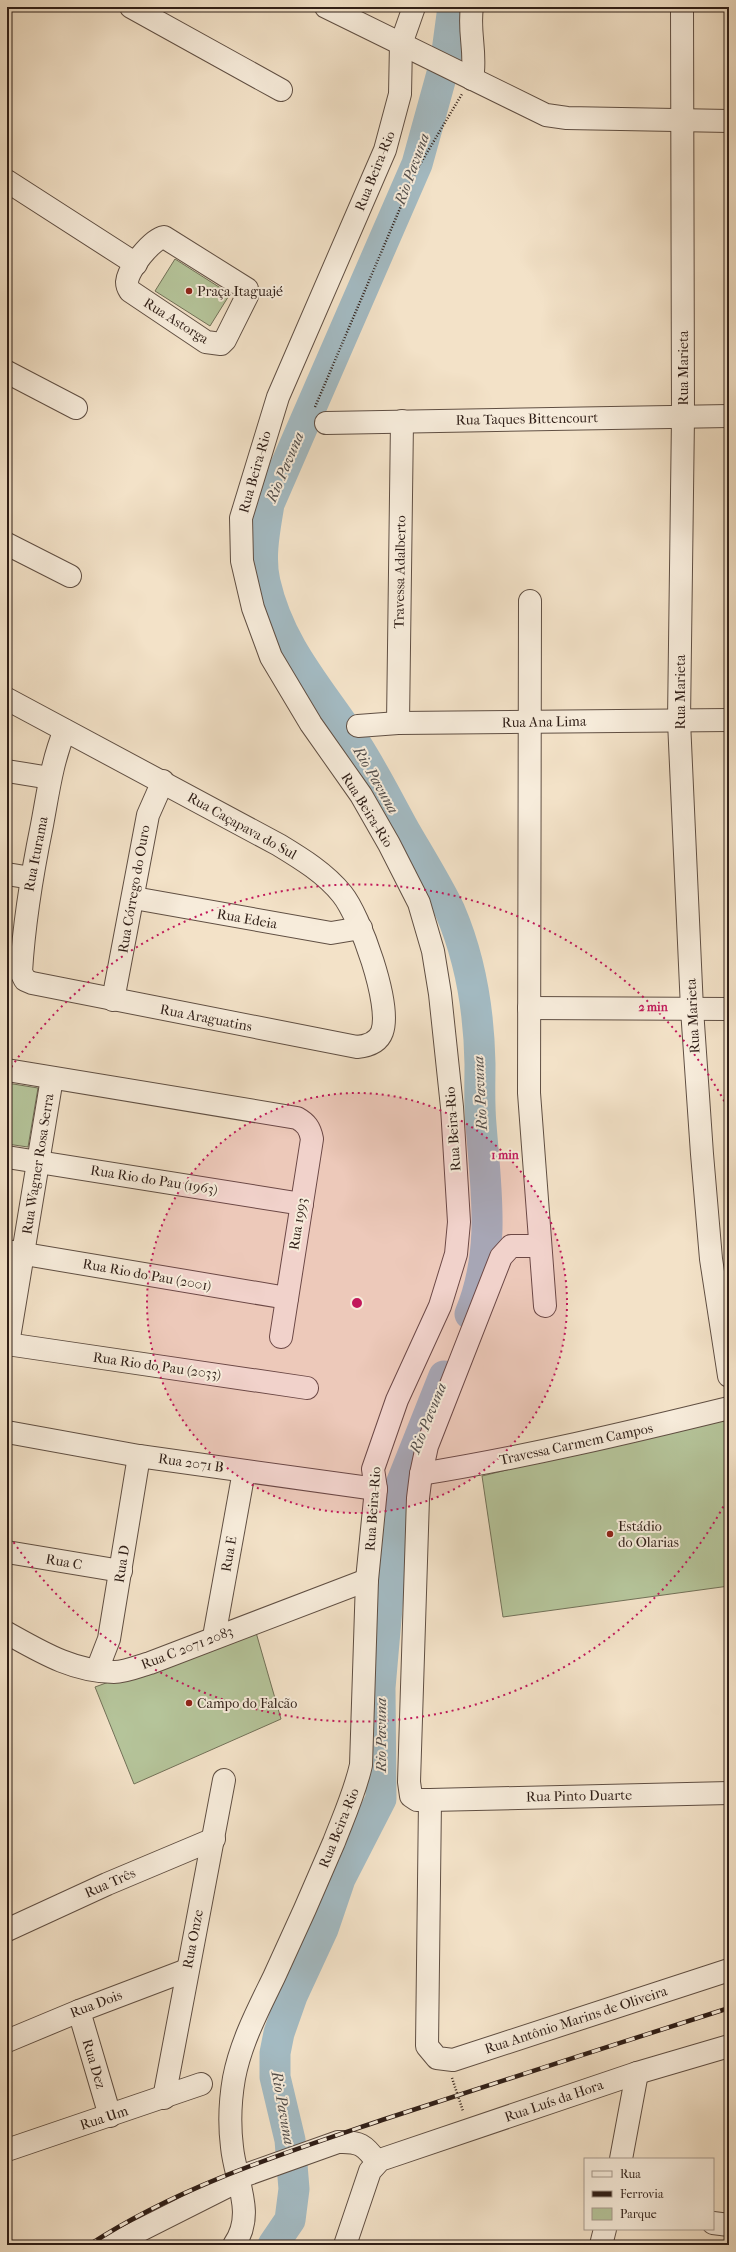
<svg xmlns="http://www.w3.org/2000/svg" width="736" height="2252" viewBox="0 0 736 2252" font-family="'IM FELL French Canon',serif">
  <rect width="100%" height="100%" fill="#f3e2c8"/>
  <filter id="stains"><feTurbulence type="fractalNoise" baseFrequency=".005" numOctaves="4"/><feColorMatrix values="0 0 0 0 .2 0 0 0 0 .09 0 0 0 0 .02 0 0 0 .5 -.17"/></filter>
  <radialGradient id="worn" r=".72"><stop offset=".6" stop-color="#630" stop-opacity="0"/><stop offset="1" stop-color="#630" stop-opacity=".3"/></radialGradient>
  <g fill="#b5c49a" stroke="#727158">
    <polygon points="175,259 230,294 210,326 155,291"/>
    <polygon points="7,1083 38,1088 28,1147 7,1144"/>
    <polygon points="724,1417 729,1481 729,1586 503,1617 482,1476"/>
    <polygon points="255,1629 281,1719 134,1784 95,1687"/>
  </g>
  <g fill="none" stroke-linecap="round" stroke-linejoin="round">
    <g stroke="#a3bac2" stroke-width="31">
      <path d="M453,7l-7,52 -29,105 -148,340c-4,25 -10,53 -4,78 15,66 56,108 91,162 18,28 33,58 49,87 15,26 32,53 45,80 21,49 29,100 30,153 0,20 -1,40 1,61 5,65 15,126 -11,189"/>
      <polyline points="273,2245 290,2220 294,2189 290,2140 275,2077 275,2053 279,2033 292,1996 323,1929 340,1879 381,1799 380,1688 397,1494 444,1376"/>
    </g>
    <defs>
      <g id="minor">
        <polyline points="131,7 281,90"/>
        <polyline points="326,7 546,115 567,118 729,121"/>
        <path d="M472,7c-4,25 5,47 0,72"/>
        <polyline points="682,7 683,417 679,721 692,1009 702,1154 711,1259 729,1376"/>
        <polyline points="7,181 136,264"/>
        <path d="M164,237l83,52v7l-22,44 -4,4 -15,-2 -76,-51c-2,-3 -3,-6 -3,-9 1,-13 25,-43 37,-45z"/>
        <polyline points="7,372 76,408"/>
        <polyline points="326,423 729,416"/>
        <polyline points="7,544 70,576"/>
        <polyline points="530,601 529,1093 545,1306"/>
        <path d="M7,699l272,146c23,14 46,28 63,49 18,22 50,111 40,138 -4,11 -15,14 -25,15l-325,-64 -7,-3 -4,-8c3,-50 11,-98 21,-147 6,-32 10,-64 23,-95"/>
        <polyline points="398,723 402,421"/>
        <polyline points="358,726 398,723 729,720"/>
        <polyline points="7,771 50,778"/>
        <polyline points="7,874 31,878"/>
        <polyline points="134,898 331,933 361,928"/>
        <polyline points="113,1000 148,815 163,781"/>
        <polyline points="529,1008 729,1009"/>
        <path d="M7,1070l290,48c9,5 13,10 15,21l-31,198"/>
        <polyline points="7,1157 302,1204"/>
        <polyline points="539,1246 511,1246 501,1257 427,1446 421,1474 418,1498 409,1782 411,1796 417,1800 430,1800 729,1793"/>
        <polyline points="7,1251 287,1298"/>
        <polyline points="7,1344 307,1388"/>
        <polyline points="8,1344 52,1078"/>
        <polyline points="7,1432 139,1456 376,1489"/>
        <path d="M421,1474c104,-17 206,-41 308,-66"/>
        <polyline points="7,1552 121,1571"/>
        <path d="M7,1633c34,19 67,39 107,39 12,0 25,-6 36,-9l217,-83"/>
        <polyline points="214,1637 244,1471"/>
        <polyline points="97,1670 109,1639 139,1456"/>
        <polyline points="430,1800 427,2046 437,2058 453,2060 729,1970"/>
        <polyline points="7,1930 107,1884 214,1839"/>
        <polyline points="79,2011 110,2116"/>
        <polyline points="7,2041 79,2011 187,1970"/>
        <polyline points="164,2098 224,1780"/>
        <polyline points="7,2150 201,2084"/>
        <polyline points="621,2159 637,2073"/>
        <path d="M237,2178l101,-36c21,-1 27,3 39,20"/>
        <polyline points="713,2223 729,2225"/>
        <polyline points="111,2245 238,2181"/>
        <path d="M234,2245c22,-31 1,-65 -2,-98 -3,-24 -2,-46 2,-69 7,-36 24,-68 40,-101 21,-45 41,-90 60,-135 10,-26 21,-50 27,-77l6,-185 9,-91 -3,-20 24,-69 43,-94 16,-52 3,-32 -7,-115 -12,-113 -7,-43 -14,-48 -30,-59 -28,-49 -50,-71 -40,-67 -18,-49 -11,-47 -1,-43 37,-121 107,-247 15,-56 1,-50 13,-37"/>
        <polyline points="345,2245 370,2171 380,2160 637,2073 729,2046"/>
        <polyline points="601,2245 605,2229"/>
      </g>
    </defs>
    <use href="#minor" stroke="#604f43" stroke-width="24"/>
    <g stroke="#2f1e17" stroke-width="2.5" stroke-dasharray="1 2" stroke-linecap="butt">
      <polyline points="315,407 416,171 462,94"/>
      <polyline points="452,2078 463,2111"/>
    </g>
    <use href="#minor" stroke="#f7ecdb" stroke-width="22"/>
    <defs>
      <path id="rail" d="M89,2245c90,-59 193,-91 293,-125 116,-38 231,-75 347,-112"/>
    </defs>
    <use href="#rail" stroke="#2f1e17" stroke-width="4.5"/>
    <use href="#rail" stroke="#f7ecdb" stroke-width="3" stroke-dasharray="9" stroke-linecap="butt"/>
  </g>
  <circle cx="357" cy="1303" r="210" fill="#c2185b" fill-opacity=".12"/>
  <g fill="none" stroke="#c2185b" stroke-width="2" stroke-dasharray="2 4">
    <circle cx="357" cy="1303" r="210"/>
    <path d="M729 1496A419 419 0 0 1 8 1534M8 1072A419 419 0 0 1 729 1110"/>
  </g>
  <g fill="#8f2418" stroke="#f7ecdb" stroke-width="1.5">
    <circle cx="189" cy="291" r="4"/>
    <circle cx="610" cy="1534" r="4"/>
    <circle cx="189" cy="1703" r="4"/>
  </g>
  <g text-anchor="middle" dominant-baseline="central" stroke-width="4" stroke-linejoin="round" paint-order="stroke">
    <g font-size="14" fill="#2f1e17" stroke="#f7ecdb">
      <text transform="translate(375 171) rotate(-68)">Rua Beira-Rio</text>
      <text transform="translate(176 321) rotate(32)">Rua Astorga</text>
      <text transform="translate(683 368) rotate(-90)">Rua Marieta</text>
      <text transform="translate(527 419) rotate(-1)">Rua Taques Bittencourt</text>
      <text transform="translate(255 472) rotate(-74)">Rua Beira-Rio</text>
      <text transform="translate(400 572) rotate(-89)">Travessa Adalberto</text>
      <text transform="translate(680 692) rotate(-90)">Rua Marieta</text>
      <text transform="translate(544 722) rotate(-1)">Rua Ana Lima</text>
      <text transform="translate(367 810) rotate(58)">Rua Beira-Rio</text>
      <text transform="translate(242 826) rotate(29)">Rua Caçapava do Sul</text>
      <text transform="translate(36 854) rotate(-79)">Rua Iturama</text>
      <text transform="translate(134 889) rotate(-80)">Rua Córrego do Ouro</text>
      <text transform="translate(247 919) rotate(10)">Rua Edeia</text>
      <text transform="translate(693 1016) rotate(-93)">Rua Marieta</text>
      <text transform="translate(206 1018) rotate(11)">Rua Araguatins</text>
      <text transform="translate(453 1129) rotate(-94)">Rua Beira-Rio</text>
      <text transform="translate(38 1164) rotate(-81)">Rua Wagner Rosa Serra</text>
      <text transform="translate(154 1180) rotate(9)">Rua Rio do Pau (1963)</text>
      <text transform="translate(298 1224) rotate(-81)">Rua 1993</text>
      <text transform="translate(147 1275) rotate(10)">Rua Rio do Pau (2001)</text>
      <text transform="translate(157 1366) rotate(8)">Rua Rio do Pau (2033)</text>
      <text transform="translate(576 1444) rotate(-12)">Travessa Carmem Campos</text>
      <text transform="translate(191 1463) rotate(8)">Rua 2071 B</text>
      <text transform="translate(373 1509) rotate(-86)">Rua Beira-Rio</text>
      <text transform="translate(229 1554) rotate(-80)">Rua E</text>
      <text transform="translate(64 1562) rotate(10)">Rua C</text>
      <text transform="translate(122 1564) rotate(-81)">Rua D</text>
      <text transform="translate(187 1648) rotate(-21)">Rua C 2071 2083</text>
      <text transform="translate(579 1796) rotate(-1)">Rua Pinto Duarte</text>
      <text transform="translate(339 1828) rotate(-68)">Rua Beira-Rio</text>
      <text transform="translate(110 1883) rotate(-24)">Rua Três</text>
      <text transform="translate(193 1939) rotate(-79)">Rua Onze</text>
      <text transform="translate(96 2004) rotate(-21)">Rua Dois</text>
      <text transform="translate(576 2020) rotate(-18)">Rua Antônio Marins de Oliveira</text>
      <text transform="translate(94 2064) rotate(73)">Rua Dez</text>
      <text transform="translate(554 2101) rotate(-19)">Rua Luís da Hora</text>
      <text transform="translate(104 2118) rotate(-18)">Rua Um</text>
    </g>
    <g font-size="14" fill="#2f1e17" stroke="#f7ecdb" text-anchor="start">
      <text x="197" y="291">Praça Itaguajé</text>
      <text x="618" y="1526">Estádio<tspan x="618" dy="16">do Olarias</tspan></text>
      <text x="197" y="1703">Campo do Falcão</text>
    </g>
    <g font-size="15" font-style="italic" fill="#524d4a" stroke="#f7ecdb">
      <text transform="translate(412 169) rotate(-70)">Rio Pavuna</text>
      <text transform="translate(285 467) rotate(-67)">Rio Pavuna</text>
      <text transform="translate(376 780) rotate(60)">Rio Pavuna</text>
      <text transform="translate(480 1093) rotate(-93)">Rio Pavuna</text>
      <text transform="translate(428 1418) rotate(-68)">Rio Pavuna</text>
      <text transform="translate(381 1735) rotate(-90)">Rio Pavuna</text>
      <text transform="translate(283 2108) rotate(80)">Rio Pavuna</text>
    </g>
  </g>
  <circle cx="357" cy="1303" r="6" fill="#c2185b" stroke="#f7ecdb" stroke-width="2"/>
  <g font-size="12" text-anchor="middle" font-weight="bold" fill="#c2185b" stroke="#f7ecdb" stroke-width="4" stroke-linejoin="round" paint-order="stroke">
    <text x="653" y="1011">2 min</text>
    <text x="505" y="1159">1 min</text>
  </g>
  <rect width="736" height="2252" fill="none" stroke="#f3e2c8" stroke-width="24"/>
  <rect x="8" y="8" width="720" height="2236" fill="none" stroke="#2f1e17" stroke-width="2"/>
  <rect x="12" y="12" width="712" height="2228" fill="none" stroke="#2f1e17"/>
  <rect x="584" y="2158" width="130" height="72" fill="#f7ecdb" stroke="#a79a8d"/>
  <rect x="592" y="2171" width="20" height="6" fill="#f7ecdb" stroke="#a79a8d"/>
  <text x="620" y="2178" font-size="12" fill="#2f1e17">Rua</text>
  <rect x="592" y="2191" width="20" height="6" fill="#2f1e17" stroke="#a79a8d"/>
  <text x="620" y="2198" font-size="12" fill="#2f1e17">Ferrovia</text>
  <rect x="592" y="2208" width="20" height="12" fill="#b5c49a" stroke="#a79a8d"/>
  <text x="620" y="2218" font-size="12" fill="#2f1e17">Parque</text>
  <rect width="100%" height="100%" filter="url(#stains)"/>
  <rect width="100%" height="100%" fill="url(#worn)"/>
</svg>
